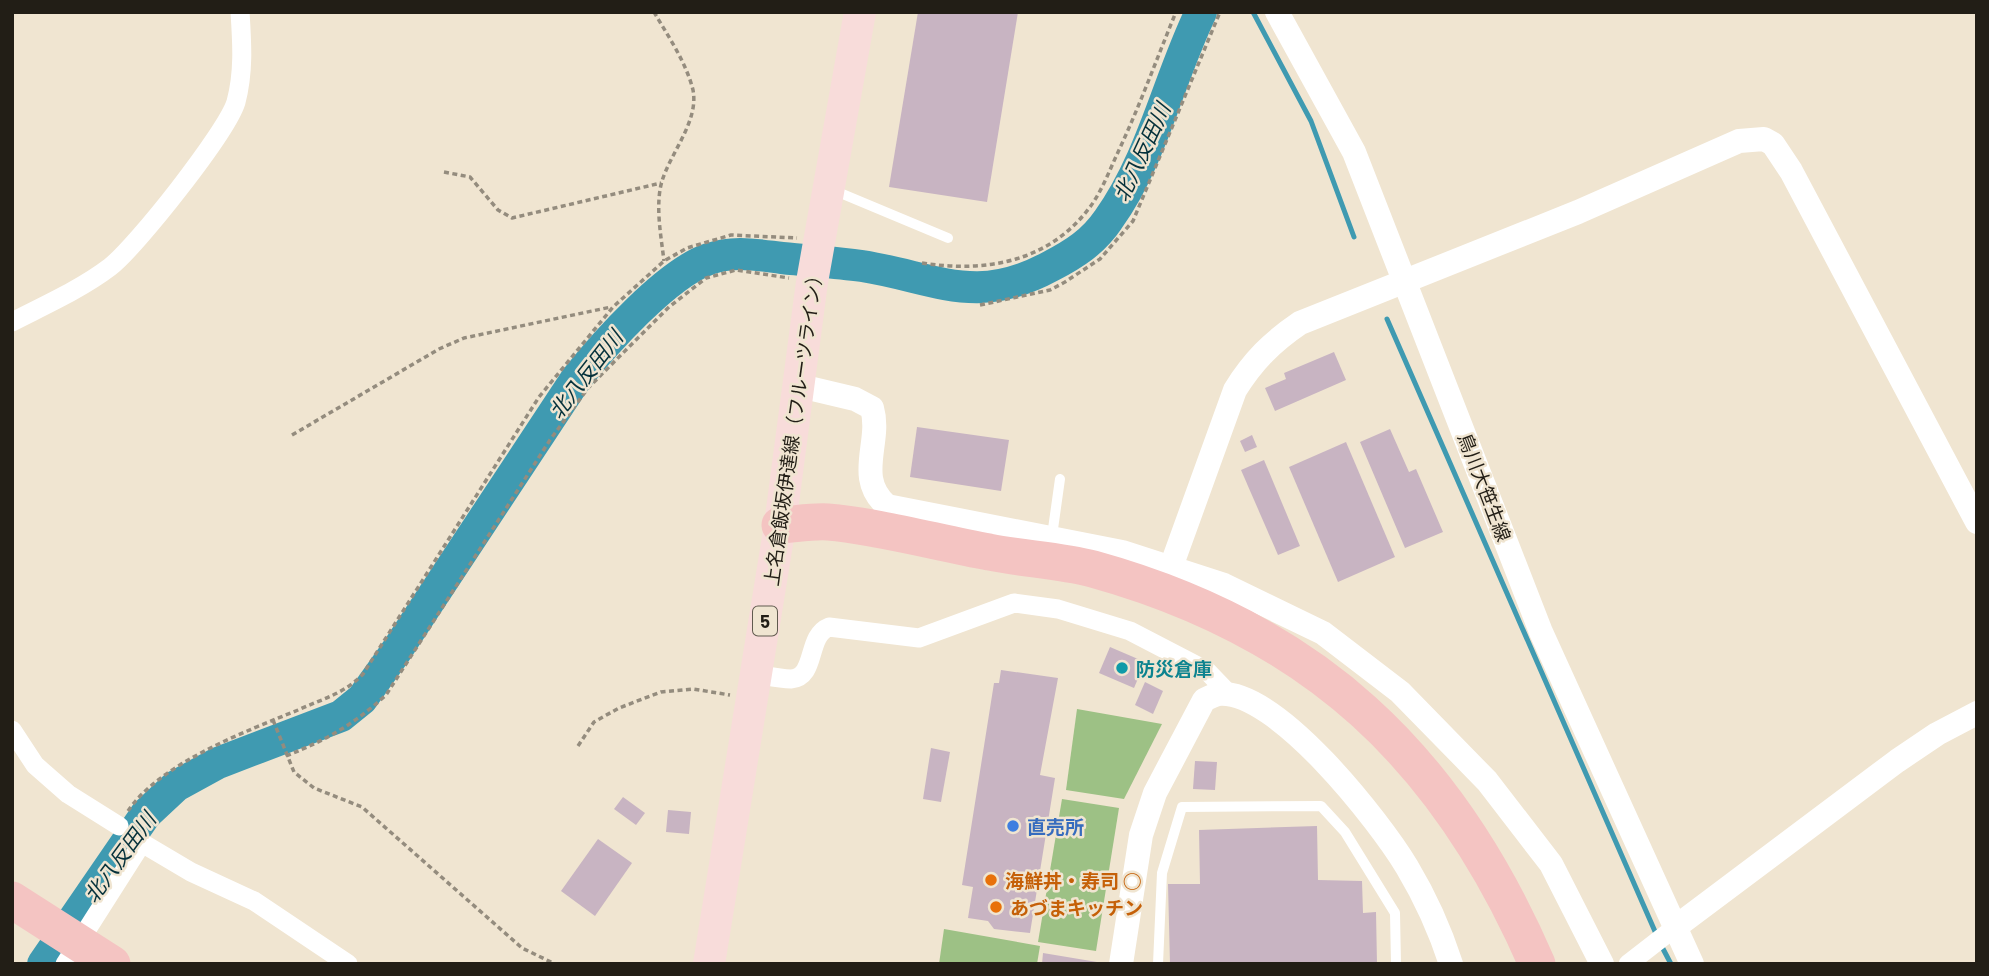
<svg xmlns="http://www.w3.org/2000/svg" width="1989" height="976" viewBox="0 0 1989 976" font-family="Barlow,'Noto Sans JP',sans-serif">
  <rect width="100%" height="100%" fill="#f0e5d1"/>
  <g fill="#9dc185">
    <polygon points="1077,709 1162,724 1124,799 1066,790"/>
    <polygon points="1062,799 1119,808 1096,951 1038,942"/>
    <polygon points="944,929 1040,946 1037,964 939,964"/>
  </g>
  <g fill="none" stroke-linecap="round" stroke-linejoin="round">
    <g stroke="#3f9ab1" stroke-width="5">
      <polyline points="1253,12 1311,121 1354,237"/>
      <polyline points="1387,319 1657,936"/>
      <polyline points="1661,945 1671,964"/>
    </g>
    <path stroke="#3f9ab1" stroke-width="32" d="M43,964l103,-150 30,-28 42,-23 123,-47 21,-17 35,-49 179,-271c28,-35 91,-106 133,-120 25,-9 48,-4 73,-1 27,3 53,4 80,8 75,12 114,41 189,0 23,-12 42,-24 57,-46 44,-61 60,-140 93,-208"/>
  </g>
  <g fill="#c8b4c2">
    <polygon points="918,12 1018,12 987,202 889,187"/>
    <polygon points="1334,352 1346,380 1275,411 1265,388 1286,379 1284,373"/>
    <polygon points="917,427 1009,440 1001,491 910,477"/>
    <polygon points="1390,429 1409,472 1416,469 1443,532 1405,548 1360,442"/>
    <polygon points="1252,435 1257,447 1245,452 1240,441"/>
    <polygon points="1346,442 1395,557 1338,582 1289,467"/>
    <polygon points="1264,460 1300,546 1278,555 1241,470"/>
    <polygon points="1110,647 1145,662 1134,688 1099,673"/>
    <polygon points="1001,670 1058,678 1040,775 1055,778 1030,933 994,929 988,921 968,918 973,887 962,885 994,683 999,683"/>
    <polygon points="1145,682 1163,691 1153,714 1135,705"/>
    <polygon points="931,748 950,752 941,802 923,799"/>
    <polygon points="1195,761 1217,762 1215,790 1193,789"/>
    <polygon points="623,797 645,813 636,825 614,809"/>
    <polygon points="668,810 691,812 689,834 666,832"/>
    <polygon points="1317,826 1318,880 1362,881 1363,913 1376,912 1377,964 1170,964 1168,884 1200,884 1199,830"/>
    <polygon points="598,839 632,863 595,916 561,891"/>
    <polygon points="1043,953 1097,962 1096,964 1042,964"/>
  </g>
  <g fill="none" stroke-linecap="round" stroke-linejoin="round">
    <g stroke="#948c7e" stroke-width="3.5" stroke-dasharray="5 3.5" stroke-linecap="butt">
      <path d="M654,12c14,24 32,50 39,78 6,31 -22,62 -31,91 -7,24 -1,55 2,80"/>
      <polyline points="444,172 470,177 498,210 512,218 661,183"/>
      <path d="M922,263c64,10 127,-1 168,-56 12,-16 20,-38 29,-57 21,-45 38,-92 57,-138"/>
      <polyline points="980,305 1050,290 1065,282 1100,259 1133,221 1220,12"/>
      <polyline points="292,435 439,349 464,338 611,307"/>
      <polyline points="273,720 294,772 314,788 362,807 522,948 555,964"/>
      <polyline points="578,746 594,722 619,708 661,692 693,689 730,695"/>
      <path d="M286,756c42,-17 67,-31 100,-61l164,-255 38,-52 81,-81 37,-29 30,-8 53,8"/>
      <path d="M128,811c32,-48 119,-80 170,-101 24,-11 46,-16 65,-36l176,-277 74,-90 51,-46 23,-13 44,-13 66,3"/>
    </g>
    <g stroke="#fff" stroke-width="10">
      <polyline points="833,190 948,238"/>
      <polyline points="1052,536 1060,479"/>
      <polyline points="1158,964 1162,873 1182,807 1321,806 1345,832 1395,913 1396,964"/>
    </g>
    <g stroke="#fff" stroke-width="19">
      <path d="M12,322c33,-17 69,-33 98,-55 26,-20 117,-135 126,-165 8,-30 6,-59 4,-90"/>
      <path d="M757,674c11,2 23,5 34,5 26,-2 15,-43 38,-52l90,11 95,-35 44,6 72,22 77,40 24,25"/>
      <polyline points="12,730 35,765 68,794 119,826"/>
      <polyline points="65,964 142,843 191,872 254,901 348,964"/>
      <polyline points="1628,964 1677,926"/>
    </g>
    <g stroke="#fff" stroke-width="24">
      <polyline points="1277,12 1354,152 1541,632 1692,964"/>
      <path d="M796,385l59,14 17,9c10,35 -18,69 15,98l235,46 102,33 99,48 77,59 87,89 64,83 51,100"/>
      <path d="M1171,567l64,-177c18,-29 37,-48 65,-67l278,-111 161,-71 25,-2 9,5 18,27 186,351"/>
      <polyline points="1677,926 1897,761 1937,734 1977,713"/>
      <path d="M1121,964l20,-129 14,-42 49,-93c4,-2 10,-5 14,-6 58,-6 162,128 189,173 18,30 33,63 44,97"/>
    </g>
    <polyline stroke="#f8dcda" stroke-width="32" points="709,964 780,525 812,282 860,12"/>
    <g stroke="#f4c4c2" stroke-width="37">
      <path d="M780,525c16,-1 32,-4 48,-3 49,4 111,21 161,30 34,7 70,8 104,17 220,61 354,187 444,395"/>
      <polyline points="12,900 112,964"/>
    </g>
  </g>
  <circle fill="#0f9aa8" stroke="#f0e5d1" stroke-width="2.5" cx="1122" cy="668" r="7"/>
  <circle fill="#3f7fe0" stroke="#f0e5d1" stroke-width="2.5" cx="1013" cy="826" r="7"/>
  <g fill="#e8710a" stroke="#f0e5d1" stroke-width="2.5">
    <circle cx="991" cy="880" r="7"/>
    <circle cx="996" cy="907" r="7"/>
  </g>
  <g text-anchor="middle" dominant-baseline="central" stroke-width="5" stroke-linejoin="round" paint-order="stroke">
    <rect fill="#f0e5d1" stroke="#605a4e" stroke-width="2" x="753" y="606.5" width="24" height="29" rx="5"/>
    <g font-size="18" font-weight="bold" fill="#221e16">
      <text x="765" y="621">5</text>
    </g>
    <g font-size="19" fill="#221e16" stroke="#f0e5d1">
      <text transform="translate(793 426) rotate(-82)">上名倉飯坂伊達線（フルーツライン）</text>
      <text transform="translate(1485 487) rotate(69)">鳥川大笹生線</text>
    </g>
    <g font-size="19" font-weight="bold" fill="#0d838f" stroke="#f0e5d1" text-anchor="start">
      <text x="1136" y="668">防災倉庫</text>
    </g>
    <g font-size="19" font-weight="bold" fill="#366cbe" stroke="#f0e5d1" text-anchor="start">
      <text x="1027" y="826">直売所</text>
    </g>
    <g font-size="19" font-weight="bold" fill="#c56008" stroke="#f0e5d1" text-anchor="start">
      <text x="1005" y="880">海鮮丼・寿司 ○</text>
      <text x="1010" y="907">あづまキッチン</text>
    </g>
    <g font-size="21" font-style="italic" fill="#05313b" stroke="#f0e5d1">
      <text transform="translate(1141 152) rotate(-65)">北八反田川</text>
      <text transform="translate(585 374) rotate(-52)">北八反田川</text>
      <text transform="translate(119 857) rotate(-54)">北八反田川</text>
    </g>
  </g>
  <rect width="1989" height="976" fill="none" stroke="#221e16" stroke-width="28"/>
</svg>
